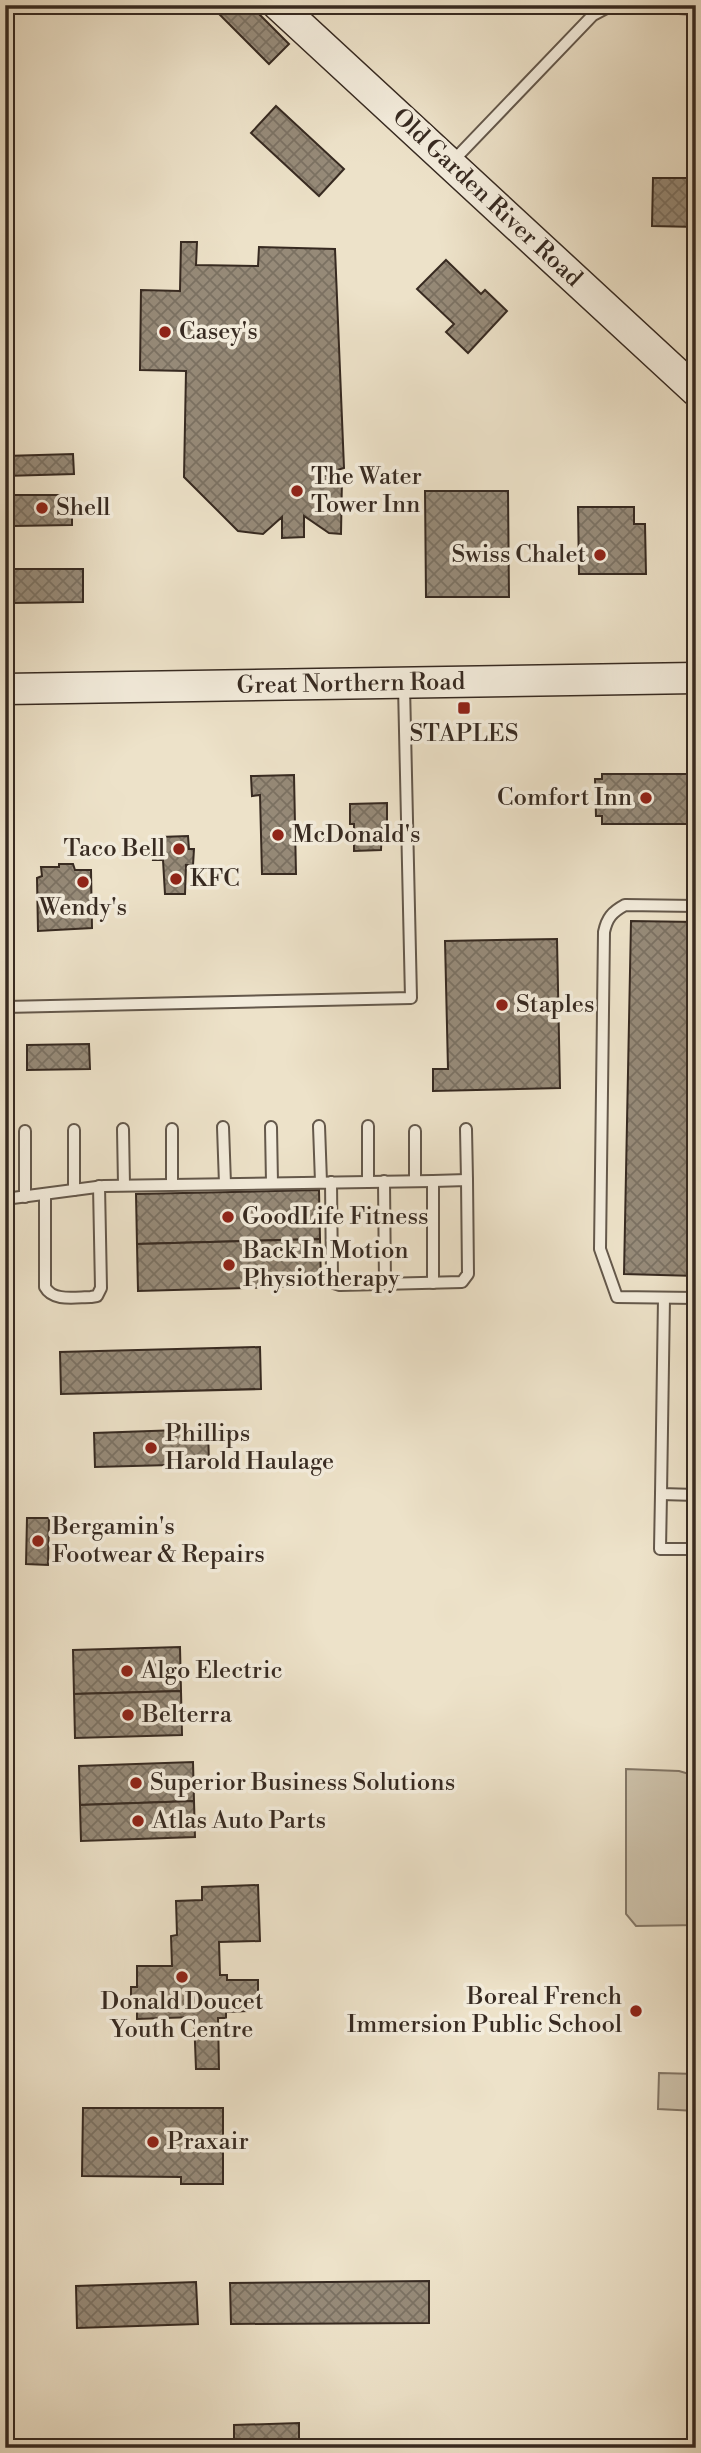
<svg xmlns="http://www.w3.org/2000/svg" width="701" height="2453" viewBox="0 0 701 2453" font-family="'Libre Bodoni',serif">
  <defs>
    <pattern id="building-cross-hatch" width="8" height="8" patternUnits="userSpaceOnUse" patternTransform="scale(1.75)"><rect width="8" height="8" fill="#968a78"/><path d="M0 0l8 8M0 8l8-8" fill="none" stroke="#7b7162"/></pattern>
  </defs>
  <rect width="100%" height="100%" fill="#ede2c9"/>
  <filter id="stains"><feTurbulence type="fractalNoise" baseFrequency=".00286" numOctaves="4"/><feColorMatrix values="0 0 0 0 .2 0 0 0 0 .09 0 0 0 0 .02 0 0 0 .5 -.17"/></filter>
  <radialGradient id="worn" r=".72"><stop offset=".6" stop-color="#630" stop-opacity="0"/><stop offset="1" stop-color="#630" stop-opacity=".3"/></radialGradient>
  <g fill="#cec3ac" stroke="#827666" stroke-width="2">
    <polygon points="626,1769 679,1771 696,1776 696,1925 636,1926 626,1914"/>
    <polygon points="659,2073 696,2074 696,2111 658,2109"/>
  </g>
  <g fill="url(#building-cross-hatch)" stroke="#372a21" stroke-width="2">
    <polygon points="219,5 250,5 289,44 269,64 215,10"/>
    <polygon points="276,106 344,169 319,196 251,133"/>
    <polygon points="653,178 696,178 696,227 652,226"/>
    <polygon points="181,242 197,242 196,265 258,266 259,247 335,249 344,468 320,475 342,477 341,534 329,533 304,516 304,537 282,538 282,517 263,534 238,531 184,477 186,371 140,370 141,290 180,291"/>
    <polygon points="446,260 481,294 485,290 507,311 468,353 446,332 454,324 417,289"/>
    <polygon points="73,454 74,474 5,476 5,456"/>
    <polygon points="425,491 508,491 509,597 426,597"/>
    <polygon points="13,495 72,495 72,525 13,526"/>
    <polygon points="696,506 696,554 689,554 689,507"/>
    <polygon points="578,507 634,507 634,524 645,524 646,574 579,574"/>
    <polygon points="10,569 83,569 83,602 11,603"/>
    <polygon points="602,774 696,774 696,824 602,824 602,816 596,816 595,779 602,779"/>
    <polygon points="294,775 296,874 262,874 260,795 252,796 251,776"/>
    <polygon points="387,803 387,826 382,826 381,850 354,851 354,824 350,824 350,804"/>
    <polygon points="188,836 189,849 194,849 193,865 186,865 185,894 165,894 163,860 153,860 154,853 160,851 160,837"/>
    <polygon points="59,864 73,864 75,870 91,870 92,928 38,931 37,878 42,876 41,867 59,867"/>
    <polygon points="631,921 696,922 696,1276 624,1274"/>
    <polygon points="557,939 560,1088 433,1091 433,1069 448,1069 445,941"/>
    <polygon points="89,1044 90,1069 27,1070 27,1045"/>
    <polygon points="319,1190 320,1239 137,1244 136,1194"/>
    <polygon points="320,1239 321,1286 138,1291 137,1244"/>
    <polygon points="260,1347 261,1389 61,1394 60,1352"/>
    <polygon points="208,1429 209,1464 95,1467 94,1433"/>
    <polygon points="27,1518 49,1518 48,1565 26,1564"/>
    <polygon points="180,1647 181,1691 74,1694 73,1650"/>
    <polygon points="181,1691 182,1735 75,1738 74,1694"/>
    <polygon points="193,1762 194,1801 80,1805 79,1766"/>
    <polygon points="194,1801 195,1837 81,1841 80,1805"/>
    <polygon points="258,1885 260,1941 219,1942 220,1975 227,1975 227,1980 258,1980 258,2003 247,2003 247,2011 226,2012 226,2018 218,2018 219,2069 196,2069 194,2017 137,2019 137,1996 131,1996 131,1987 137,1987 137,1966 172,1966 171,1936 177,1935 176,1901 202,1900 202,1887"/>
    <polygon points="83,2108 223,2108 223,2184 181,2184 181,2177 82,2176"/>
    <polygon points="429,2281 429,2323 231,2324 230,2283"/>
    <polygon points="196,2282 198,2324 77,2328 76,2286"/>
    <polygon points="299,2423 299,2448 234,2448 234,2425"/>
  </g>
  <g fill="none" stroke-linecap="round" stroke-linejoin="round">
    <defs>
      <g id="service">
        <polyline points="452,162 593,15 610,6 627,5 696,9"/>
        <path d="M696,906l-71,-1c-13,7 -18,13 -21,27l-4,317 17,48 79,1"/>
        <polyline points="5,1007 411,998 404,686"/>
        <polyline points="319,1126 321,1182"/>
        <polyline points="368,1126 368,1182"/>
        <polyline points="223,1127 225,1184"/>
        <polyline points="271,1127 272,1183"/>
        <polyline points="123,1129 124,1185"/>
        <polyline points="172,1129 172,1185"/>
        <polyline points="466,1129 467,1180"/>
        <polyline points="74,1130 74,1190"/>
        <polyline points="25,1131 25,1197"/>
        <polyline points="384,1181 385,1284"/>
        <polyline points="415,1181 415,1131"/>
        <polyline points="433,1181 433,1283"/>
        <path d="M45,1194v93c8,15 31,10 46,10l6,-1 4,-8 -2,-102"/>
        <polyline points="5,1199 104,1186 433,1181 467,1180 468,1274 462,1282 340,1285 334,1283 332,1277 331,1182"/>
        <polyline points="664,1298 661,1494 696,1495"/>
        <polyline points="661,1494 660,1549 696,1549"/>
      </g>
      <g id="secondary">
        <polyline points="278,5 696,391"/>
        <polyline points="5,689 696,678"/>
      </g>
    </defs>
    <use href="#service" stroke="#64584b" stroke-width="14"/>
    <use href="#secondary" stroke="#372a21" stroke-width="33"/>
    <use href="#service" stroke="#f3ecdc" stroke-width="10"/>
    <use href="#secondary" stroke="#f3ecdc" stroke-width="30"/>
  </g>
  <g fill="#8f2418" stroke="#f3ecdc" stroke-width="2.5">
    <circle cx="165" cy="332" r="7"/>
    <circle cx="297" cy="491" r="7"/>
    <circle cx="42" cy="508" r="7"/>
    <circle cx="600" cy="555" r="7"/>
    <rect x="457" y="701" width="14" height="14" rx="3.5"/>
    <circle cx="646" cy="798" r="7"/>
    <circle cx="278" cy="835" r="7"/>
    <circle cx="179" cy="849" r="7"/>
    <circle cx="176" cy="879" r="7"/>
    <circle cx="83" cy="882" r="7"/>
    <circle cx="502" cy="1005" r="7"/>
    <circle cx="228" cy="1217" r="7"/>
    <circle cx="229" cy="1265" r="7"/>
    <circle cx="151" cy="1448" r="7"/>
    <circle cx="38" cy="1541" r="7"/>
    <circle cx="127" cy="1671" r="7"/>
    <circle cx="128" cy="1715" r="7"/>
    <circle cx="136" cy="1783" r="7"/>
    <circle cx="138" cy="1821" r="7"/>
    <circle cx="182" cy="1977" r="7"/>
    <circle cx="636" cy="2011" r="7"/>
    <circle cx="153" cy="2142" r="7"/>
  </g>
  <g text-anchor="middle" dominant-baseline="central" stroke-width="7" stroke-linejoin="round" paint-order="stroke">
    <g font-size="24" fill="#372a21" stroke="#f3ecdc">
      <text transform="translate(487 198) rotate(43)">Old Garden River Road</text>
      <text transform="translate(351 684) rotate(-1)">Great Northern Road</text>
    </g>
    <g font-size="24" fill="#372a21" stroke="#f3ecdc" text-anchor="start">
      <text x="179" y="332">Casey's</text>
      <text x="311" y="477">The Water<tspan x="311" dy="28">Tower Inn</tspan></text>
      <text x="56" y="508">Shell</text>
      <text x="586" y="555" text-anchor="end">Swiss Chalet</text>
      <text x="464" y="734" text-anchor="middle">STAPLES</text>
      <text x="632" y="798" text-anchor="end">Comfort Inn</text>
      <text x="292" y="835">McDonald's</text>
      <text x="165" y="849" text-anchor="end">Taco Bell</text>
      <text x="190" y="879">KFC</text>
      <text x="83" y="908" text-anchor="middle">Wendy's</text>
      <text x="516" y="1005">Staples</text>
      <text x="242" y="1217">GoodLife Fitness</text>
      <text x="243" y="1251">Back In Motion<tspan x="243" dy="28">Physiotherapy</tspan></text>
      <text x="165" y="1434">Phillips<tspan x="165" dy="28">Harold Haulage</tspan></text>
      <text x="52" y="1527">Bergamin's<tspan x="52" dy="28">Footwear &amp; Repairs</tspan></text>
      <text x="141" y="1671">Algo Electric</text>
      <text x="142" y="1715">Belterra</text>
      <text x="150" y="1783">Superior Business Solutions</text>
      <text x="152" y="1821">Atlas Auto Parts</text>
      <text x="622" y="1997" text-anchor="end">Boreal French<tspan x="622" dy="28">Immersion Public School</tspan></text>
      <text x="182" y="2002" text-anchor="middle">Donald Doucet<tspan x="182" dy="28">Youth Centre</tspan></text>
      <text x="167" y="2142">Praxair</text>
    </g>
  </g>
  <rect width="701" height="2453" fill="none" stroke="#ede2c9" stroke-width="28"/>
  <rect x="7" y="7" width="687" height="2439" fill="none" stroke="#372a21" stroke-width="3.5"/>
  <rect x="14" y="14" width="673" height="2425" fill="none" stroke="#372a21" stroke-width="2"/>
  <rect width="100%" height="100%" filter="url(#stains)"/>
  <rect width="100%" height="100%" fill="url(#worn)"/>
</svg>
